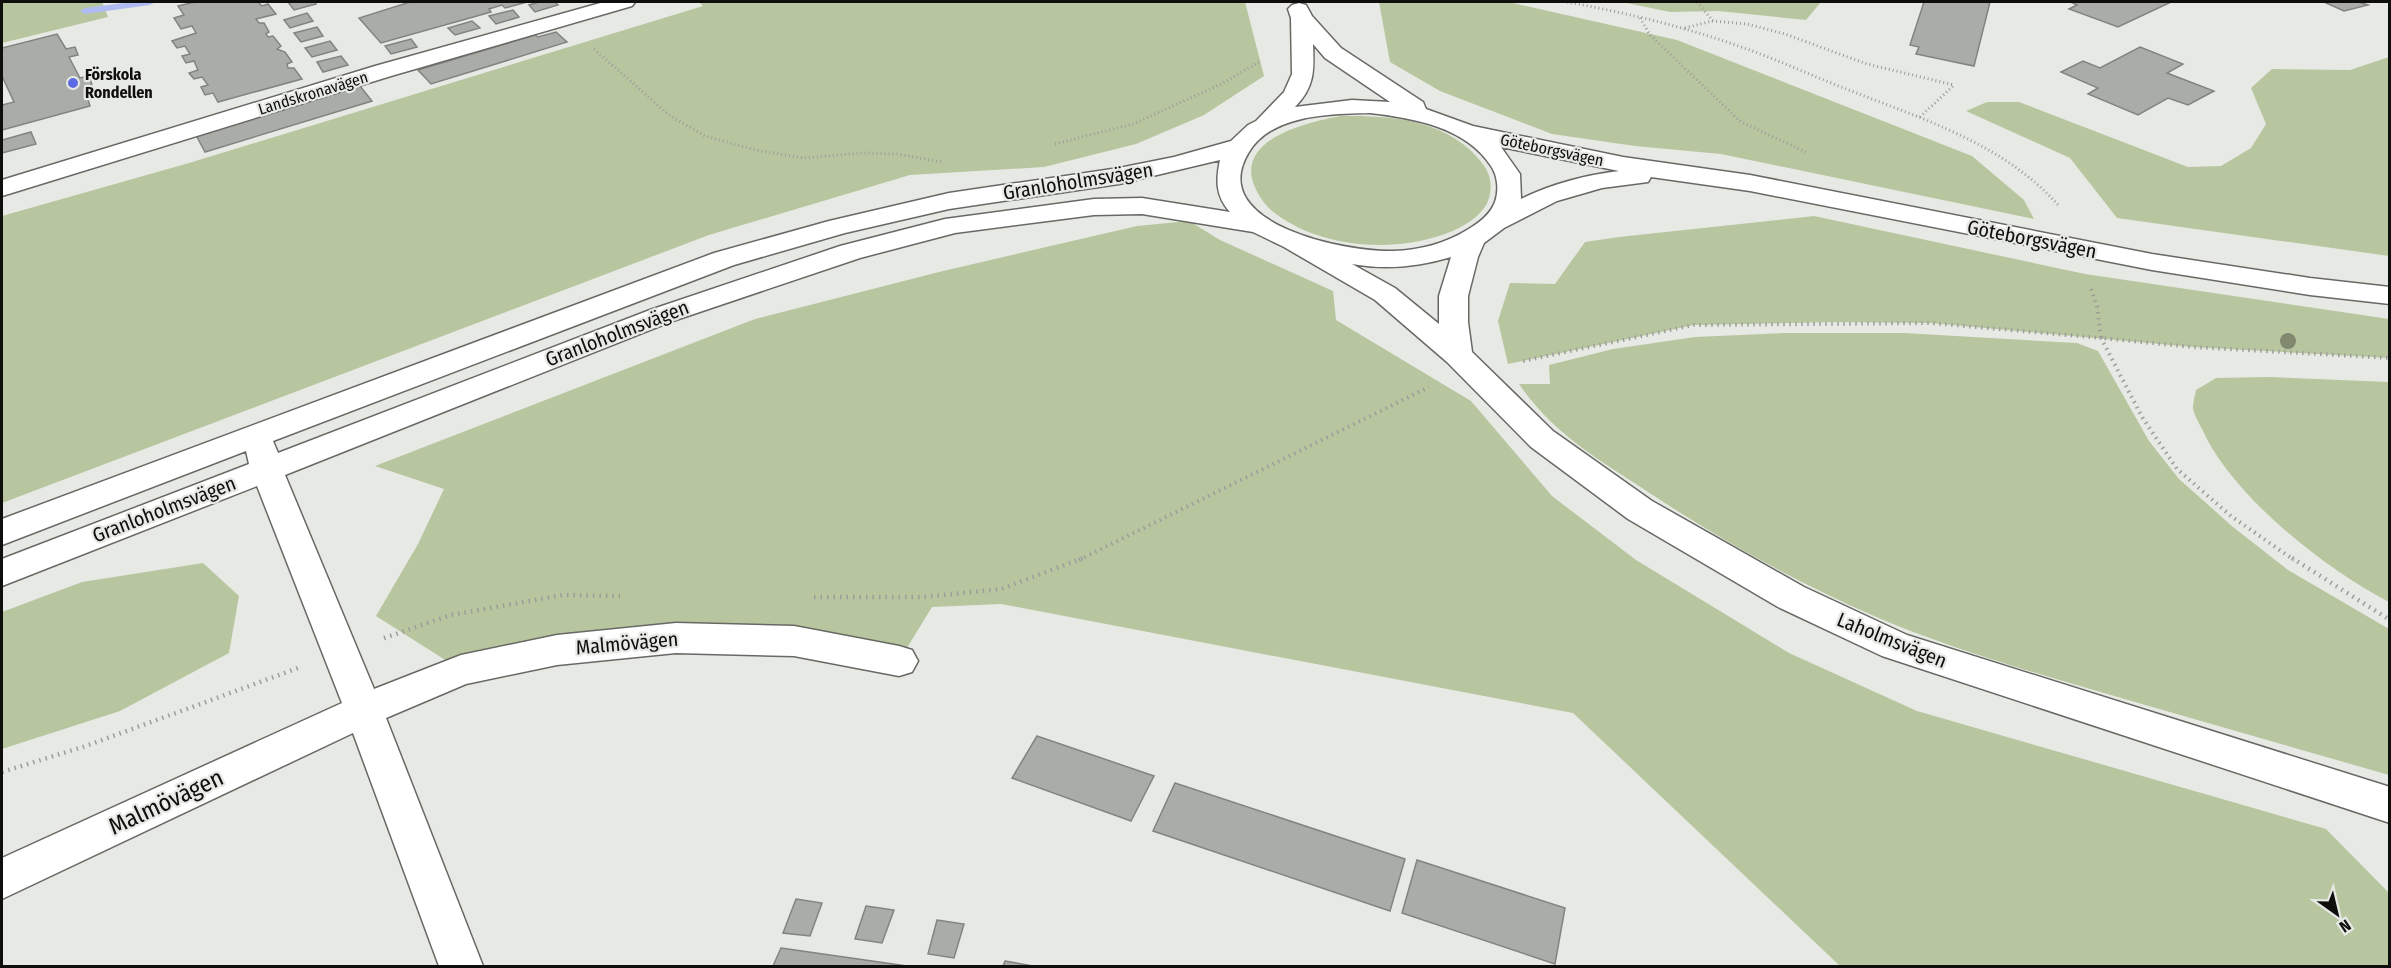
<svg xmlns="http://www.w3.org/2000/svg" width="2391" height="968" viewBox="0 0 2391 968" font-family="'Fira Sans Condensed',sans-serif">
  <rect width="100%" height="100%" fill="#e7e9e5"/>
  <g fill="#b8c69f">
    <polygon points="2,2 102,2 108,17 2,43"/>
    <polygon points="699,2 1245,2 1264,76 1204,115 1136,144 1044,167 910,175 709,235 2,503 2,216 189,163 703,6"/>
    <polygon points="1379,2 1508,2 1677,40 1972,156 2024,200 2034,219 1721,154 1635,146 1552,134 1440,91 1390,62"/>
    <polygon points="1622,2 1821,2 1806,20 1718,11 1670,12"/>
    <polygon points="2389,57 2389,256 2117,218 2070,158 1966,111 1987,102 2019,102 2188,167 2221,166 2251,148 2266,124 2251,88 2272,69 2350,70"/>
    <path d="M1341,116c50,-1 109,4 141,47 9,11 11,24 6,38 -7,17 -30,29 -46,34 -52,18 -122,12 -166,-21 -10,-7 -17,-17 -22,-29 -18,-47 55,-63 87,-69z"/>
    <polygon points="1814,216 2085,274 2389,319 2389,358 2192,347 1930,323 1832,322 1694,325 1508,364 1498,321 1510,283 1555,284 1585,242 1619,237"/>
    <polygon points="1189,221 1220,240 1333,291 1336,320 1471,401 1552,496 1636,560 1789,653 1917,711 2326,829 2389,893 2389,966 1840,966 1573,713 1001,604 932,607 899,661 733,639 461,670 376,616 418,544 444,489 375,466 755,319 939,272 1137,226"/>
    <path d="M1784,333h120l173,10 21,8 51,90 30,38 54,48 55,43 101,59v146c-87,-25 -174,-50 -261,-75 -86,-25 -172,-49 -254,-84 -78,-34 -155,-77 -226,-124 -50,-33 -95,-58 -129,-108h31l-1,-19 64,-16 82,-12z"/>
    <path d="M2268,377l121,5v220c-64,-33 -157,-106 -187,-173 -3,-6 -8,-14 -9,-21 0,-5 2,-13 3,-18l20,-12z"/>
    <polygon points="203,563 239,596 229,653 120,711 2,749 2,612 82,582"/>
  </g>
  <g fill="none" stroke-linecap="round" stroke-linejoin="round">
    <polygon fill="#b0bcf1" fill-rule="evenodd" points="131,2 155,2 150,5 85,14 80,11 85,8"/>
  </g>
  <g fill="#aaaca8" stroke="#828480" stroke-width="1.5">
    <polygon points="195,2 258,2 262,6 268,4 276,14 256,19 259,23 264,23 269,32 266,34 268,37 273,36 281,46 277,49 285,52 292,62 287,64 288,68 294,68 302,79 218,102 213,93 205,95 201,87 208,85 202,77 194,79 189,73 198,70 194,61 186,63 182,56 190,54 185,46 177,48 172,41 196,33 192,26 181,29 174,18 184,15 178,6"/>
    <polygon points="288,2 315,2 316,4 294,10"/>
    <polygon points="410,2 527,2 505,8 502,5 489,9 491,12 381,43 359,18"/>
    <polygon points="539,2 555,2 558,5 535,12 529,5"/>
    <polygon points="1924,2 1990,2 1974,66 1916,54 1919,47 1910,45"/>
    <polygon points="2071,2 2171,2 2118,27 2069,9 2077,5"/>
    <polygon points="2324,2 2359,2 2368,5 2344,11"/>
    <polygon points="513,10 519,17 496,24 489,16"/>
    <polygon points="307,13 313,21 290,28 284,20"/>
    <polygon points="472,21 480,28 455,35 448,28"/>
    <polygon points="317,27 323,36 301,42 294,33"/>
    <polygon points="556,32 567,42 431,84 418,70 535,35 538,37"/>
    <polygon points="57,34 66,49 75,47 78,55 69,57 80,78 89,76 92,85 84,87 90,106 2,130 2,105 14,102 2,76 2,48"/>
    <polygon points="411,39 417,47 391,54 385,46"/>
    <polygon points="330,41 337,50 312,57 305,48"/>
    <polygon points="2140,47 2183,64 2167,73 2214,91 2188,105 2168,98 2138,115 2088,94 2098,88 2061,72 2083,61 2100,68"/>
    <polygon points="341,56 348,65 323,72 317,62"/>
    <polygon points="360,86 372,101 205,152 196,135"/>
    <polygon points="31,132 36,144 2,153 2,140"/>
    <polygon points="1037,736 1154,776 1131,821 1012,778"/>
    <polygon points="1175,783 1405,859 1390,911 1153,831"/>
    <polygon points="1417,860 1565,908 1555,964 1402,913"/>
    <polygon points="796,899 822,903 810,936 783,933"/>
    <polygon points="866,906 894,910 882,943 855,939"/>
    <polygon points="937,920 964,924 954,958 928,954"/>
    <polygon points="781,948 907,966 773,966"/>
    <polygon points="1005,961 1033,966 1003,966"/>
  </g>
  <g fill="none" stroke-linecap="round" stroke-linejoin="round">
    <defs>
      <g id="minor">
        <polygon points="604,2 635,2 632,6 391,76 2,196 2,180 375,66"/>
        <path d="M1299,3l7,2 6,11 29,32 82,54 3,7 47,17 150,31 127,18 402,79 158,24 80,9v17l-80,-9 -158,-25 -402,-79 -99,-14 -3,5 -46,6 -45,13 -53,27 -20,15 -6,14 -10,39v26l4,30 81,79 99,70 152,86 103,48 483,152v36l-508,-167 -104,-49 -150,-88 -97,-72 -84,-85 -72,-62 -91,-53 -31,-15 -111,-18 -48,1 -139,18 -95,25 -190,64 -385,153 89,214 87,-34 96,-20 119,-12 118,3 105,20 13,4 6,11 -6,11 -13,4 -105,-20 -118,-3 -119,12 -91,19 -80,34 97,248h-44l-86,-233 -351,166v-41l340,-155 -85,-217 -255,100v-27l247,-95 -3,-13 -244,94v-26l712,-266 115,-32 120,-28 170,-25 55,-11 57,-16 17,-16 8,-4 28,-29 8,-18 -1,-56 -3,-9 4,-4zM1313,44l12,14 65,44 -38,-2 -57,7c20,-20 19,-37 18,-63zM1370,113c43,5 96,14 121,53 7,10 8,25 4,36 -5,13 -16,21 -28,28 -23,14 -47,20 -74,21 -45,1 -189,-26 -144,-99 23,-38 82,-38 121,-39zM1501,147l118,24c-33,4 -68,13 -98,28l-1,-25zM1220,160c-4,19 -5,36 10,52l-88,-14 -48,1 -149,20 -105,27 -190,64 -372,143 -5,-12 461,-176 111,-32 104,-24 170,-25zM1451,257l-12,39v28l-44,-36 -43,-24c33,6 66,3 99,-7z"/>
      </g>
    </defs>
    <use href="#minor" stroke="#686965" stroke-width="3"/>
    <g stroke="#9c9d9a" stroke-width="3" stroke-dasharray="1 3" stroke-linecap="butt">
      <path d="M1567,2c60,11 119,25 177,46 37,13 73,30 110,44 74,29 151,53 205,114"/>
      <polyline points="1697,2 1713,21"/>
      <polyline points="1640,18 1650,35 1741,122 1808,153"/>
      <polyline points="1685,28 1712,21 1747,24 1785,34 1867,64 1954,85"/>
      <polyline points="594,49 669,115 705,136 760,151 804,158 862,153 897,154 942,162"/>
      <polyline points="1920,117 1954,85"/>
      <polyline points="1055,144 1133,124 1221,84 1261,61"/>
    </g>
    <g stroke="#9c9d9a" stroke-width="4" stroke-dasharray="1.5 4.5" stroke-linecap="butt">
      <polyline points="2091,289 2097,306 2101,338 2192,347 2390,358"/>
      <polyline points="1523,361 1694,325 1930,323 2101,338 2142,417 2177,469 2231,516 2294,560"/>
      <polyline points="1079,560 1429,387"/>
    </g>
    <g stroke="#9c9d9a" stroke-width="4.5" stroke-dasharray="1.5 5" stroke-linecap="butt">
      <polyline points="2292,558 2390,620"/>
      <polyline points="814,597 923,597 1001,589 1083,558"/>
      <polyline points="384,638 451,615 563,595 620,596"/>
      <polyline points="2,772 86,746 298,668"/>
    </g>
    <use href="#minor" fill="#fff" fill-rule="evenodd"/>
  </g>
  <circle fill="#818870" cx="2288" cy="341" r="8"/>
  <circle fill="#5d6ae2" stroke="#e7e9e5" stroke-width="2" cx="73" cy="83" r="6"/>
  <g text-anchor="middle" dominant-baseline="central" stroke-width="4.5" stroke-linejoin="round" paint-order="stroke">
    <g font-size="16" font-weight="bold" fill="#0e0f0d" stroke="#e7e9e5" text-anchor="start">
      <text x="85" y="74">Förskola<tspan x="85" dy="18">Rondellen</tspan></text>
    </g>
    <g font-size="16" fill="#0e0f0d" stroke="#e7e9e5">
      <text transform="translate(313 93) rotate(-17)">Landskronavägen</text>
      <text transform="translate(1552 150) rotate(12)">Göteborgsvägen</text>
    </g>
    <g font-size="20" fill="#0e0f0d" stroke="#e7e9e5">
      <text transform="translate(1078 181) rotate(-9)">Granloholmsvägen</text>
      <text transform="translate(2032 239) rotate(11)">Göteborgsvägen</text>
      <text transform="translate(617 333) rotate(-21)">Granloholmsvägen</text>
      <text transform="translate(164 509) rotate(-21)">Granloholmsvägen</text>
      <text transform="translate(1892 640) rotate(22)">Laholmsvägen</text>
      <text transform="translate(627 643) rotate(-5)">Malmövägen</text>
    </g>
    <g font-size="24" fill="#0e0f0d" stroke="#e7e9e5">
      <text transform="translate(166 802) rotate(-25)">Malmövägen</text>
    </g>
  </g>
  <rect width="2391" height="968" fill="none" stroke="#0e0f0d" stroke-width="6"/>
  <g transform="translate(2337 914) rotate(146)" stroke="#e7e9e5" stroke-width="4.5" paint-order="stroke">
  <path d="M0-4.5L10 22L0 15L-10 22Z" fill="#0e0f0d"/>
  <text y="-9" font-size="16" font-weight="bold" text-anchor="middle" fill="#0e0f0d">N</text>
  </g>
</svg>
